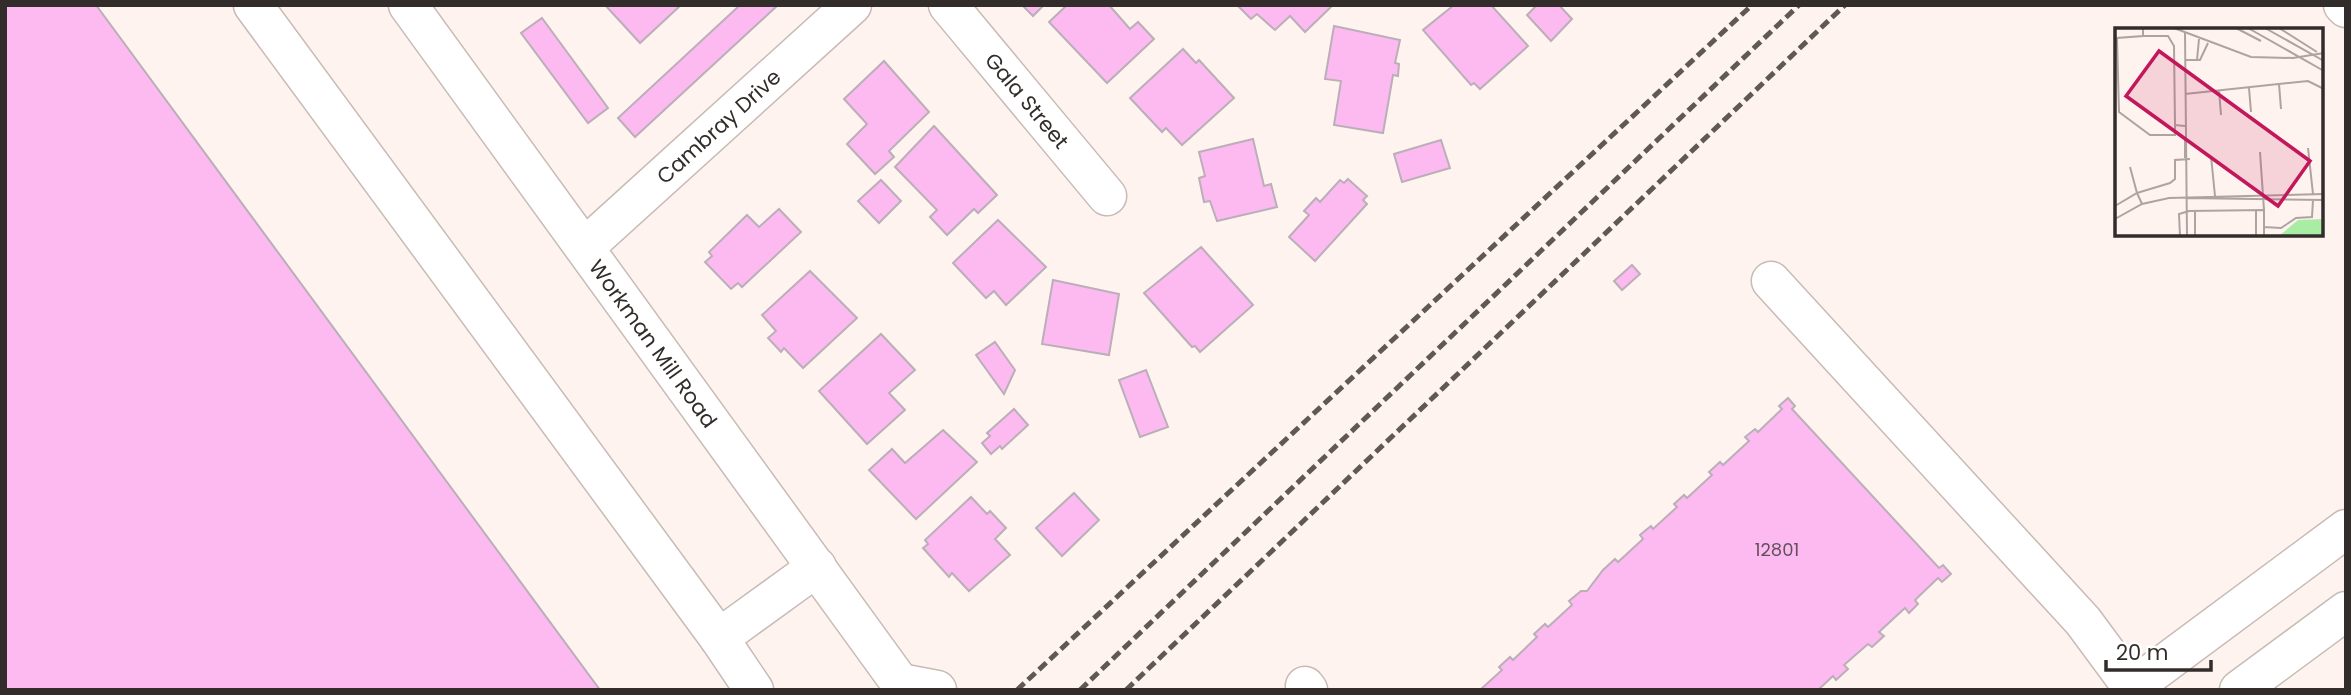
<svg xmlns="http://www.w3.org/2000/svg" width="2351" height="695" viewBox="0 0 2351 695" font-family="Poppins,sans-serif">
  <rect width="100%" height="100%" fill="#fff3ef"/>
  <g fill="#fcbaf1" stroke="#baafb8" stroke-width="2">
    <polygon points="5,5 96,5 600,690 5,690"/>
    <polygon points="605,5 681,5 640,43"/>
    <polygon points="740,5 778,5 635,137 618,118"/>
    <polygon points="1022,5 1044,5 1033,16"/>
    <polygon points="1067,5 1109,5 1130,29 1138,22 1154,39 1107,83 1049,22"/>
    <polygon points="1237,5 1333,5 1305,32 1290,16 1275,30 1257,14 1251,19"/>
    <polygon points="1454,5 1491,5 1528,46 1480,89 1474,83 1471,85 1423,30"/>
    <polygon points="1537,5 1559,5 1572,19 1551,41 1527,15"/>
    <polygon points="542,18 608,108 588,123 521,33"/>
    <polygon points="1334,26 1400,40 1395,63 1399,64 1398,76 1393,75 1383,133 1334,125 1341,81 1325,79"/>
    <polygon points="1183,49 1196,63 1199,60 1234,98 1182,145 1166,128 1162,132 1130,98"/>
    <polygon points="884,61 929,112 889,151 894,157 875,174 847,144 867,124 844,99"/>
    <polygon points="934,126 997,195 978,213 974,209 947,235 930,217 937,210 895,167"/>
    <polygon points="1253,139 1264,186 1271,184 1277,207 1217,221 1210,201 1204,202 1199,178 1205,176 1199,152"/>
    <polygon points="1441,140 1450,168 1402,182 1394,154"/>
    <polygon points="1348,179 1367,196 1363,200 1367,204 1315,261 1289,237 1309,215 1304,211 1316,198 1320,202 1340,180 1344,183"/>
    <polygon points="881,180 901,201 879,223 858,201"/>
    <polygon points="779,209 801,232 742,287 738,283 731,289 705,262 712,256 709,252 747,215 759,227"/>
    <polygon points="998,220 1046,267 1006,305 994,291 986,298 953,263"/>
    <polygon points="1201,247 1253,305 1200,352 1195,346 1192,347 1144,293"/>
    <polygon points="1632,265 1640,274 1622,290 1614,281"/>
    <polygon points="810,271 857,318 803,368 784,348 781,352 768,338 776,331 762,315"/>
    <polygon points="1053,280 1119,294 1109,355 1042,344"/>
    <polygon points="881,334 915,370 889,393 905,410 867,444 819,391"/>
    <polygon points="995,342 1015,370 1004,394 976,355"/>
    <polygon points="1146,370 1168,427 1140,437 1119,380"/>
    <polygon points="1788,398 1795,406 1792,409 1939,568 1943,565 1951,574 1942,582 1938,578 1915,600 1918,604 1909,613 1905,608 1879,632 1884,636 1872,647 1868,644 1844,665 1848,669 1836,680 1833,676 1818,690 1480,690 1502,670 1499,667 1510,657 1513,660 1537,637 1534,634 1545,624 1548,627 1572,605 1569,601 1581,591 1587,591 1603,570 1615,559 1618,562 1643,539 1640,535 1651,526 1653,529 1677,507 1674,504 1684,495 1687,498 1712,475 1709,472 1720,462 1723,465 1749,441 1745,437 1755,429 1758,432 1782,409 1779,406"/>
    <polygon points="1014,409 1028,425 1002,449 1000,446 991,454 982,443 990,436 987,433"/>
    <polygon points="943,430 977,462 916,519 869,470 892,449 905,463"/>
    <polygon points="1074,493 1099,520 1062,556 1036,528"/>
    <polygon points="971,497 987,514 990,511 1006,528 995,539 1010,555 969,591 952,573 949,577 923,548 928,544 925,540"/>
  </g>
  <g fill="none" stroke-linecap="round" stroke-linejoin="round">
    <defs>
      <g id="minor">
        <polyline points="253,5 719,638"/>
        <path id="s1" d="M408,5l492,678 1,7"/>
        <path id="s2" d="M948,5l159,191"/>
        <polyline points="2343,5 2346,8"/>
        <path id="s3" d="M585,247l267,-242"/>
        <polyline points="1771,281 2083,621 2134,690"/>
        <polyline points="900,683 937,690"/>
        <polyline points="1305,686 1308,690"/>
        <polyline points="754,690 719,638 817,567"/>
        <polyline points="2129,690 2346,529"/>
        <polyline points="2239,690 2346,611"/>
      </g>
    </defs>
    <use href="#minor" stroke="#c8bbb6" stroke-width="41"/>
    <use href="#minor" stroke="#fff" stroke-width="38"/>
    <g stroke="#5f5956" stroke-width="5" stroke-dasharray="10 5" stroke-linecap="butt">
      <polyline points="1017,690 1752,5"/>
      <polyline points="1080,690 1799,5"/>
      <polyline points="1126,690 1845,5"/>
    </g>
  </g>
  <g text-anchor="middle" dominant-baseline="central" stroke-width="5" stroke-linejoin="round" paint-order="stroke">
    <g font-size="18" fill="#64505c">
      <text x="1777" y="549">12801</text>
    </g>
    <g font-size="21" fill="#322d2b" stroke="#fff">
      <text stroke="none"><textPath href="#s2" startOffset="124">Gala Street</textPath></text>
      <text stroke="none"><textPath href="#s3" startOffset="180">Cambray Drive</textPath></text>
      <text stroke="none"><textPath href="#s1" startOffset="418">Workman Mill Road</textPath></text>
    </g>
  </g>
  <g transform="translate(2115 28)">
    <rect width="208" height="208" fill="#fff3ef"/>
    <path d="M208,191v17h-44l19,-16z" fill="#a9eda4"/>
    <path fill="none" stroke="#ada4a1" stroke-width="2" d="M28,0v8l-26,2 2,74 31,23h25v-10l10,1M59,0l77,29 42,1 31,-5M121,0l25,13M133,0l76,43M150,0l59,33M164,0l38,24M70,5l2,203M28,8h25l6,10 1,79M71,32h14l8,-17M82,32l2,-21M164,56l2,25M134,60l2,24M104,62l2,25M70,66l123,-13 16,8M70,109v21M193,120l5,46M145,124l4,58M96,128l4,40M15,139l7,26 33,-10 5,-4v-19l15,-1M72,170l137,2M0,178l22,-13 5,11M141,182v26M0,191l27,-15 27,-6 155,-4M65,208l-1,-22 10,-3 75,-1v17M80,208v-25M149,208v-9l17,1 15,-10 16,-1 1,-17"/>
    <path fill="#c2185b" fill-opacity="0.15" stroke="#c2185b" stroke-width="3.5" d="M44,23l151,110 -32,45 -152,-110z"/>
    <rect width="208" height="208" fill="none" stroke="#322d2b" stroke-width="3.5"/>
  </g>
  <rect width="2351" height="695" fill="none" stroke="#322d2b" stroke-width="14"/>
  <path d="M2106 660v10h105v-10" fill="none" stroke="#322d2b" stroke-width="3.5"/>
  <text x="2116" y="660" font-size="21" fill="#322d2b" stroke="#ffffff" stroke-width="5" paint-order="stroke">20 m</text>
</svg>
